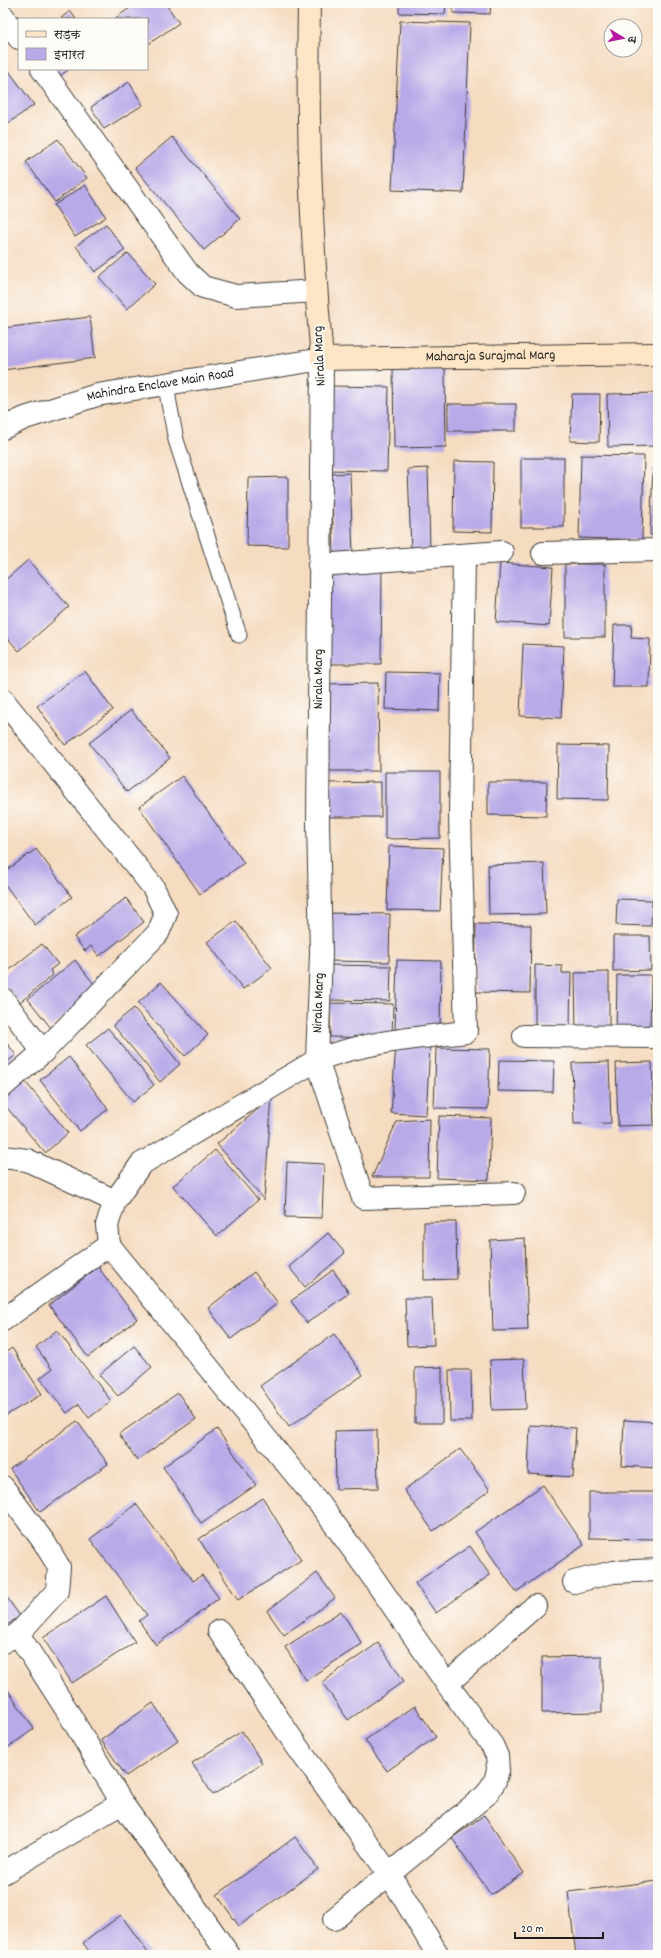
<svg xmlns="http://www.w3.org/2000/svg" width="661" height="1958" viewBox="0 0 661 1958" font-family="Dekko,'Playpen Sans Deva',sans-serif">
  <rect width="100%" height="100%" fill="#fdfcf7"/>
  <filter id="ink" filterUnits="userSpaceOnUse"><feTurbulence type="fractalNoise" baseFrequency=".025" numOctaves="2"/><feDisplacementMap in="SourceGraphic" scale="8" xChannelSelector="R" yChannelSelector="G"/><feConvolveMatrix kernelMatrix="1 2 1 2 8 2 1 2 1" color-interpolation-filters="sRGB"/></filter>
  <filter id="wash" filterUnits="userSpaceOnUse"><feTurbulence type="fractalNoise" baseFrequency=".012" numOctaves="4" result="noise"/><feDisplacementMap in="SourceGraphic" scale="16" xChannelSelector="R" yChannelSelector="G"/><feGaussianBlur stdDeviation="0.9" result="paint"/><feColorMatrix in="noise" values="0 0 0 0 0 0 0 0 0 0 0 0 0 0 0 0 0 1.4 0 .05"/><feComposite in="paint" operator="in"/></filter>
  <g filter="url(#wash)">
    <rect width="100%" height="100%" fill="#f5dcc1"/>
    <g id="blocks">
      <g fill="#b8a9e8">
        <polygon points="137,3 165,3 179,23 147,45 147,19 114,19"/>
        <polygon points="399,3 446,3 445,14 399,13"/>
        <polygon points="453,3 491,3 490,14 453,13"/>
        <polygon points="70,11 76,19 60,19"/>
        <polygon points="400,21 470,23 463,193 392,190"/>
        <polygon points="3,63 34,105 3,127"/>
        <polygon points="52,69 69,69 59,77"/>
        <polygon points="129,82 143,105 104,129 91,107"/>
        <polygon points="172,137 240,219 204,250 135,168"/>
        <polygon points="58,139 87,178 55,202 26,162"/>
        <polygon points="85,185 106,217 75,237 54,205"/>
        <polygon points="106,224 125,250 95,272 76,246"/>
        <polygon points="128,253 155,284 127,309 99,277"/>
        <polygon points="90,317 95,358 3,370 3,328"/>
        <polygon points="445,368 446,447 394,448 393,369"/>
        <polygon points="328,386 389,387 387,471 326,470"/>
        <polygon points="658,393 658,446 608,447 607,394"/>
        <polygon points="572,394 600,394 599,442 570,441"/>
        <rect x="448" y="404" width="68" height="27"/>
        <polygon points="581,455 644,456 642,540 579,538"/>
        <rect x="521" y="458" width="43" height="69"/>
        <polygon points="454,461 493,462 492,532 453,531"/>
        <polygon points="428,468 430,549 411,550 408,469"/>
        <polygon points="653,468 658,468 658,536 650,535"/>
        <polygon points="350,473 353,556 334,557 331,474"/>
        <polygon points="288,477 288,547 247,546 248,478"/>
        <polygon points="28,560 69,607 19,651 3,633 3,582"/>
        <polygon points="500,563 553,567 549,626 496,622"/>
        <rect x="565" y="564" width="40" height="73"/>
        <polygon points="326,569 382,570 381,664 325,664"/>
        <polygon points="614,625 632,625 631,638 650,639 649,687 612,687"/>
        <polygon points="523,644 564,646 561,718 520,716"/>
        <polygon points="85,671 113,710 65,745 37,706"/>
        <polygon points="386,672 440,673 439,711 385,709"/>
        <polygon points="378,683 379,771 325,771 324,684"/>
        <polygon points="131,710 170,758 127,792 89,743"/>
        <polygon points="558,745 609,746 608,800 557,799"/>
        <polygon points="385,772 440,772 440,838 385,839"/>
        <polygon points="182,776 244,863 200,894 139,807"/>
        <polygon points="381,782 381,817 326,817 326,783"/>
        <polygon points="488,782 547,782 546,816 488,815"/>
        <polygon points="389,846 443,848 440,911 387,910"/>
        <polygon points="36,849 72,897 35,925 3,882 3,873"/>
        <polygon points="544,863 546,914 489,915 488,865"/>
        <polygon points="126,898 144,922 99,956 91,946 85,951 74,937"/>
        <polygon points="617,899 652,900 651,926 616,925"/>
        <polygon points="327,913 390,914 389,962 327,961"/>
        <polygon points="236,921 272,968 243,989 207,942"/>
        <polygon points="476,924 531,925 530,993 475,992"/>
        <polygon points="613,936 650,936 651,970 613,971"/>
        <polygon points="42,944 58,964 50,970 53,975 19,1003 3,983 3,975"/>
        <polygon points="75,960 98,989 51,1028 28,999"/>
        <polygon points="397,960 441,961 440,1030 395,1029"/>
        <polygon points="328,965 391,966 390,1001 327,1000"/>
        <polygon points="535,965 562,966 562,973 571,973 570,1027 535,1027"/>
        <rect x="656" y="965" width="2" height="68"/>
        <polygon points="609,972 609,1033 576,1033 575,973"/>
        <polygon points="617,975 651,975 650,1034 616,1034"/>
        <polygon points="161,982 208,1035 185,1056 138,1003"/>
        <polygon points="330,1003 393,1004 392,1038 330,1037"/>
        <polygon points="134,1008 180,1064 160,1082 113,1025"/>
        <polygon points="108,1028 154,1085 133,1102 86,1045"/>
        <polygon points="3,1038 16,1055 3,1065"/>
        <polygon points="396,1044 430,1046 426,1115 391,1113"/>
        <polygon points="436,1048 490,1049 488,1109 434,1108"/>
        <polygon points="69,1057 108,1109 80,1131 40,1080"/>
        <polygon points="499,1060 554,1061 553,1092 498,1091"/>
        <polygon points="609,1062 611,1123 574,1124 572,1063"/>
        <polygon points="652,1062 654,1125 618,1126 616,1063"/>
        <polygon points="22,1078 68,1133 45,1153 3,1103 3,1094"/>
        <polygon points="272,1097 264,1200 217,1144"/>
        <polygon points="439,1116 491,1118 489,1180 437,1178"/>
        <polygon points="430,1119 429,1177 372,1177 397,1121"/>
        <polygon points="215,1150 258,1200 217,1236 173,1186"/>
        <polygon points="287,1162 324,1164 322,1218 285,1217"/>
        <polygon points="424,1222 456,1222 457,1279 424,1280"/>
        <polygon points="328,1233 345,1253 305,1287 289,1267"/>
        <polygon points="525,1238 528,1330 493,1331 490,1240"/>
        <polygon points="98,1267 137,1319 88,1357 49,1305"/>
        <polygon points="333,1270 349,1293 307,1323 291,1301"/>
        <polygon points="254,1272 278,1303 231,1339 208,1308"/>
        <polygon points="405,1298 432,1298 434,1345 407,1346"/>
        <polygon points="57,1330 111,1401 89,1418 79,1404 67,1413 40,1378 52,1369 36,1347"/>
        <polygon points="334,1334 363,1375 289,1427 260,1386"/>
        <polygon points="134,1346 152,1367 118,1396 99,1375"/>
        <polygon points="12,1348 42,1394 3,1417 3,1354"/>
        <polygon points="524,1359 526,1409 492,1410 490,1360"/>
        <polygon points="442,1367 442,1423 415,1423 415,1368"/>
        <polygon points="449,1370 471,1370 472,1421 450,1421"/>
        <polygon points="178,1393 196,1419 137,1460 119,1434"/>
        <polygon points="624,1420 658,1422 657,1468 622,1466"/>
        <polygon points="77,1421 108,1464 40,1512 10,1469"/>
        <polygon points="530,1425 576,1428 573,1477 528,1474"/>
        <polygon points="217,1429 256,1485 201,1523 163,1467"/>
        <polygon points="377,1430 378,1488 336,1489 335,1431"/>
        <polygon points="460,1449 490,1490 433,1531 404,1490"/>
        <polygon points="543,1485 584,1545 516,1592 475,1532"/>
        <polygon points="589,1492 658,1492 658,1539 589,1538"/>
        <polygon points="263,1498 301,1560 238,1600 199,1539"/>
        <polygon points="136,1504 193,1581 202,1575 219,1598 156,1645 139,1621 147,1615 90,1539"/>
        <polygon points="470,1546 490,1575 436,1613 415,1583"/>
        <polygon points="317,1573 335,1598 284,1635 267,1611"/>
        <polygon points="3,1592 20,1616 3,1628"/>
        <polygon points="106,1596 135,1642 72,1683 43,1638"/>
        <polygon points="341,1611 362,1644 306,1680 285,1647"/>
        <polygon points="378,1643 404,1681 348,1720 322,1682"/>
        <polygon points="602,1656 602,1712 542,1713 542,1657"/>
        <polygon points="3,1683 34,1729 3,1751"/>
        <polygon points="153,1703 178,1740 126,1776 101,1740"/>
        <polygon points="415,1706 436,1737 387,1771 365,1740"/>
        <polygon points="242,1731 262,1763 213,1795 192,1763"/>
        <polygon points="484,1815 524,1873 491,1895 452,1838"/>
        <polygon points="295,1837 318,1869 239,1926 217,1895"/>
        <polygon points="658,1881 658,1955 576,1955 568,1892"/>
        <polygon points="121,1915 148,1953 145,1955 92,1955 83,1943"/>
      </g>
    </g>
  </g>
  <g filter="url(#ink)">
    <use href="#blocks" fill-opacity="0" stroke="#3d3935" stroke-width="1"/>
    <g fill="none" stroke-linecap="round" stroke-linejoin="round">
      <defs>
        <polyline id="lane" points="168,384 168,398 176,440 239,635"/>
        <g id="street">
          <polyline points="3,16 19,38"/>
          <polyline points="42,69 188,273 203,287 236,296 316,291"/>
          <path id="s1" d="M3,428l22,-10 72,-23 225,-36 -4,463 3,131 -4,107 46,138 151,-5"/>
          <polyline points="543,553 658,550"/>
          <polyline points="319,565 502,552"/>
          <polyline points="3,700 153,887 166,914 158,933 43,1052 3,1086"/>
          <polyline points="3,999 43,1052"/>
          <polyline points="524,1036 658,1037"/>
          <polyline points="3,1157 27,1160 115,1201"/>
          <polyline points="109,1245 322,1507 367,1569 447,1684 492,1745 497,1756 498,1770 495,1781 486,1795 334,1919"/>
          <path d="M3,1320l106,-75 -2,-20 8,-24 26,-37 176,-104c47,-18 98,-22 149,-28l-6,-216 4,-260"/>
          <polyline points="3,1487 44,1542 59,1567 57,1591 18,1634"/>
          <polyline points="574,1582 613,1572 658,1570"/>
          <polyline points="219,1631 298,1748 390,1875 438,1955"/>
          <polyline points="3,1642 18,1634 68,1712 122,1803 229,1955"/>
          <polyline points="447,1684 535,1606"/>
          <polyline points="3,1873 122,1803"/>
        </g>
        <g id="secondary">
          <path id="s2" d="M309,3c-2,118 2,238 13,356l336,-5"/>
        </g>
      </defs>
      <use href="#lane" stroke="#3d3935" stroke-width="17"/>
      <use href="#street" stroke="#3d3935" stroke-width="24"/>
      <use href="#secondary" stroke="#3d3935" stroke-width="24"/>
      <use href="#lane" stroke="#fff" stroke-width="15"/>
      <use href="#street" stroke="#fff" stroke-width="22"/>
      <use href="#secondary" stroke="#fde5c5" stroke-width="22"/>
    </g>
  </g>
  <g text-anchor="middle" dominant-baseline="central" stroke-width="4" stroke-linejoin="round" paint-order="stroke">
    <g font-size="14" fill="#1c1c1c" stroke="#fdfcf7">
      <text transform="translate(320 356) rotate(-93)">Nirala Marg</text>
      <text stroke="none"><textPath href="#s2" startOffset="525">Maharaja Surajmal Marg</textPath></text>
      <text stroke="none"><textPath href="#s1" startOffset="164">Mahindra Enclave Main Road</textPath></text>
      <text transform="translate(319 679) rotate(-90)">Nirala Marg</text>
      <text transform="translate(319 1003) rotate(-88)">Nirala Marg</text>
    </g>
  </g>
  <rect width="661" height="1958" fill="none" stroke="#fdfcf7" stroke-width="16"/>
  <rect x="18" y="18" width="130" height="52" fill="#fdfcf7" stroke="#a3a29f"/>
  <rect x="26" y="31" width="20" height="6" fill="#fde5c5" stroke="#a3a29f"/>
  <text x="54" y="38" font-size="12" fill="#1c1c1c">सड़क</text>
  <rect x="26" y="48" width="20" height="12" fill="#b8a9e8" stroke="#a3a29f"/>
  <text x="54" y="58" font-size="12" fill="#1c1c1c">इमारत</text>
  <g transform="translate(623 38) rotate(100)"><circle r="19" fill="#fdfcf7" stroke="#a3a29f"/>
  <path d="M0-3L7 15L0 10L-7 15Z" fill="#b5179e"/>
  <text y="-6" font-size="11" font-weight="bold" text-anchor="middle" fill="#1c1c1c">उ</text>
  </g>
  <path d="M515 1932v6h88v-6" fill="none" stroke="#1c1c1c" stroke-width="2"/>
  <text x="521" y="1932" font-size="12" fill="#1c1c1c" stroke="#fdfcf7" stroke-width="3" paint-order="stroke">20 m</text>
</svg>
